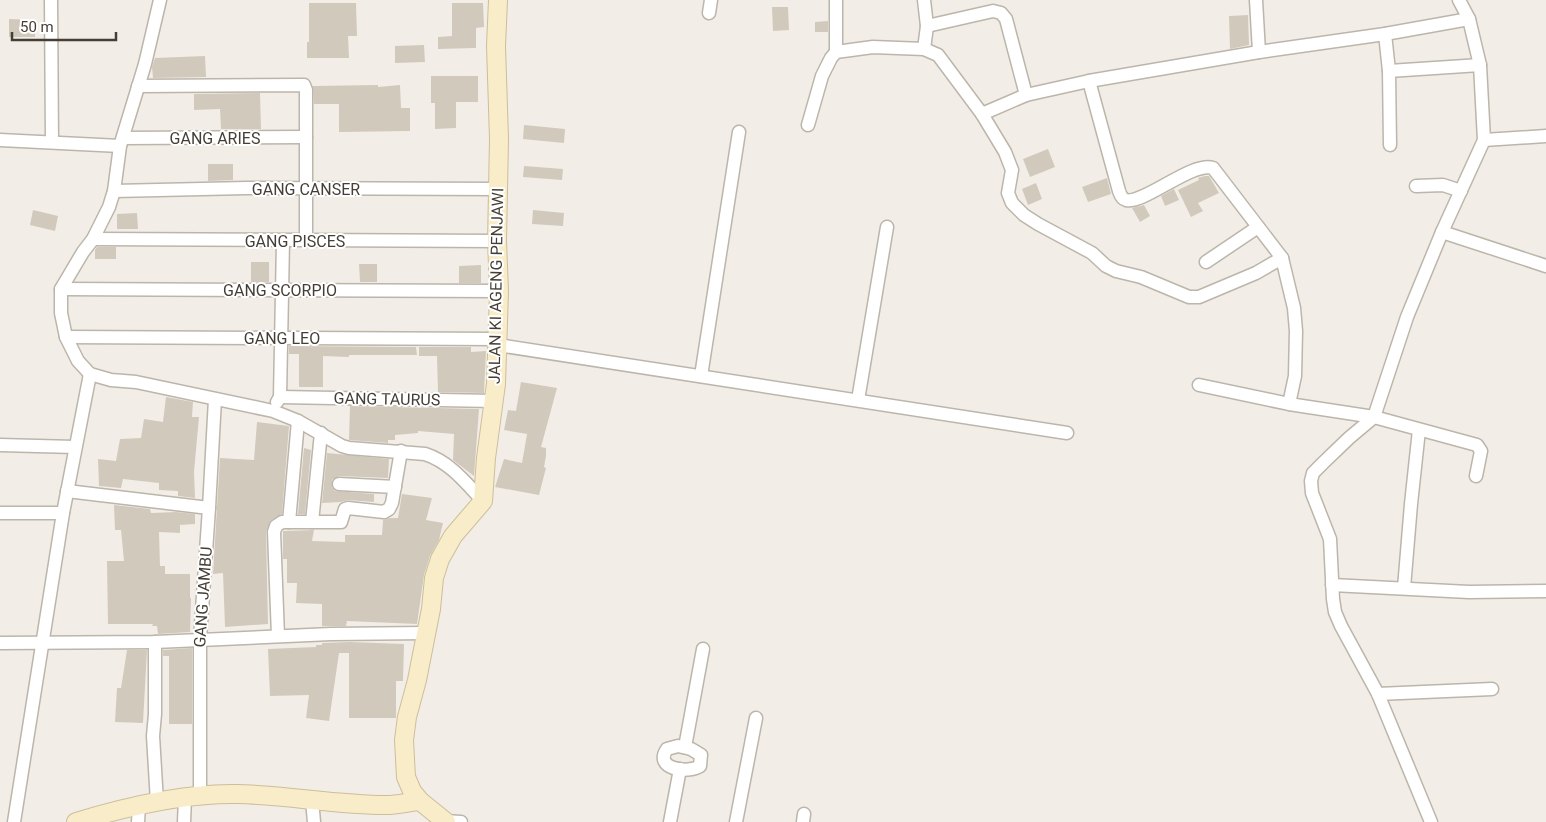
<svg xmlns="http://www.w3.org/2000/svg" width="1546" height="822" viewBox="0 0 1546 822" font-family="Roboto,sans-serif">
  <rect width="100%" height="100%" fill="#f2eee7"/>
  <g fill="#d2c9bd">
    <polygon points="309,3 356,3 357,36 348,36 349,58 307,58 307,42 309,42"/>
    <polygon points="452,3 483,3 484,27 476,28 476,48 438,49 438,37 452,36"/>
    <polygon points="772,7 788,7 789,30 773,31"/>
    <polygon points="1248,15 1249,45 1230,49 1229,16"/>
    <polygon points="9,19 35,20 35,37 9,37"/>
    <polygon points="828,21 828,32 815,32 815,22"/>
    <polygon points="424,45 425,62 395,63 395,46"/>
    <polygon points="205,56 206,77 153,78 152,67 155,58"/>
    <polygon points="431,76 478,76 478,102 456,102 456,128 435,129 435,103 431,103"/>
    <polygon points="378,85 378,87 400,85 401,108 410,108 410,131 339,132 339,104 314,104 313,86"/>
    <polygon points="260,93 261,129 221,129 220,109 194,110 194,94"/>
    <polygon points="524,125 565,129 564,143 523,139"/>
    <polygon points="1048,149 1055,167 1030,177 1023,159"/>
    <polygon points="208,164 233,164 233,180 208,181"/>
    <polygon points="524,166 563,169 562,180 523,177"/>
    <polygon points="1205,176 1209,176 1219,193 1198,203 1203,211 1191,217 1178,190 1199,180 1198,178"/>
    <polygon points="1107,178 1111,194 1088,202 1082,187"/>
    <polygon points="1036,183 1042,199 1028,205 1022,189"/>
    <polygon points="1174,189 1179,200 1165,206 1161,196"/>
    <polygon points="1144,205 1150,216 1140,222 1132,208"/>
    <polygon points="33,210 58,216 55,231 30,225"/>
    <polygon points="533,210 564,213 563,226 532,224"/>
    <polygon points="137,213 138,229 117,229 117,214"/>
    <polygon points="97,247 116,247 116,259 95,259 95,250"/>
    <rect x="251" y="262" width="18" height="20"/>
    <polygon points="359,264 377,264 377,282 360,282"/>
    <polygon points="481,265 481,283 459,283 459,266"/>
    <polygon points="289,346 416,347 417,355 349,355 349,357 323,356 323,387 299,387 299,354 289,354"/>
    <polygon points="419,347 471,347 471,352 486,351 484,393 438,392 437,356 419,356"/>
    <polygon points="521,382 557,388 541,447 546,448 546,456 544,467 546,468 539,495 495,487 504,459 522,463 527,434 504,430 508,410 516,411"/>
    <polygon points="166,397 193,402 192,417 199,417 194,472 195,498 178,496 178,491 159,490 159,483 123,479 121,488 99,486 98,459 116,461 120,439 141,438 144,419 163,422"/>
    <polygon points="350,406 479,409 474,476 453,460 454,434 418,431 418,433 395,435 395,440 388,440 388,443 349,440"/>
    <polygon points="257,422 289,426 282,514 271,520 266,532 268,624 225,627 223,573 213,574 220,458 254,460"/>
    <polygon points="304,448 311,450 305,514 298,514"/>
    <polygon points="327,453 389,459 388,478 339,476 332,480 332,487 335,491 374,494 374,502 348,500 341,502 322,503"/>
    <polygon points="402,494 432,498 426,520 443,523 439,540 430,556 424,575 417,624 347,621 346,626 322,626 322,604 296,603 297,583 287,583 287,559 283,559 283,531 314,530 312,541 345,542 345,535 382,535 383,520 390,518 398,518"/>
    <polygon points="114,505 150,509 151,513 176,512 195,514 195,524 180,525 180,533 159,532 160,566 165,566 165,574 190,574 190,598 191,598 190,632 158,634 157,626 152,626 153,624 108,624 107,561 124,561 121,530 115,530"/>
    <polygon points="350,642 404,644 403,681 396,681 396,718 349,718 349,653 339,653 329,721 306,718 309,695 270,696 268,649 316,647 316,645 322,645 322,643"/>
    <polygon points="192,648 192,724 169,724 169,656 163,656 163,650"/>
    <polygon points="127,650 147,650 143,723 115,722 117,688 121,688"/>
  </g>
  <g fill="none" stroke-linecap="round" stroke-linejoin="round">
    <defs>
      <g id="street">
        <polyline points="51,0 52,142"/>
        <path d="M160,0l-15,64 -25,82 -6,45 -5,16 -16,32 -10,13 -22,37v24l5,24 12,24 12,13 21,6 25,2 137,29 25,10 44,25 7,2 76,6c25,8 41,29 58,47"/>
        <polyline points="924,0 927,26"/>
        <polyline points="1256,0 1259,52"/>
        <polyline points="709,13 711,0"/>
        <polyline points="1385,34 1389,71 1390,145"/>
        <polyline points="924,49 927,26 993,11 1001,13 1006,19 1026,95"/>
        <polyline points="836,52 836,0"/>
        <polyline points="1389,71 1480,65"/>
        <path d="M1089,81l30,110c1,3 3,8 7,9 17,5 66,-39 87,-32l69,90 12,50 2,23 -1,45 -6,28"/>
        <polyline points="138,86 304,85 306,90 306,241"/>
        <polyline points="982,114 1026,95 1089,81 1259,52 1385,34 1469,19"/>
        <polyline points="808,125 822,76 831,58 836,52 873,47 898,48 924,49 938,55 982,114 1005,152 1012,170 1008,193 1012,203 1024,215 1038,224 1092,253 1106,266 1116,271 1141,277 1189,297 1199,297 1256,273 1282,258"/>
        <polyline points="123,138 306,137"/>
        <polyline points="0,140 120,146"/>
        <polyline points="1484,140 1546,136"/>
        <polyline points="1416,186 1443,185 1461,191"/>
        <polyline points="114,191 246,188 498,189"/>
        <polyline points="1442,232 1546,266"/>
        <polyline points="93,239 497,241"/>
        <polyline points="1206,262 1258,227"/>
        <polyline points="61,289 499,291"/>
        <polyline points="66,337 499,339"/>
        <polyline points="498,345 1067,433"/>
        <polyline points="701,376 739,132"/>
        <polyline points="1199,385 1289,404 1374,417 1477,445 1481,451 1476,476"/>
        <polyline points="280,397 494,401"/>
        <polyline points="858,400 887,227"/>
        <polyline points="277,402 280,397 283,241"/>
        <polyline points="0,445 75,447"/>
        <polyline points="339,484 395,487"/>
        <polyline points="67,491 209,508"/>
        <polyline points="0,513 63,513"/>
        <polyline points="289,522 298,421"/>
        <polyline points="312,522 321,433"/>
        <polyline points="1332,585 1469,592 1546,591"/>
        <polyline points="1404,588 1411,504 1419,430"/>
        <polyline points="278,636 274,532 276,526 282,522 341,522 345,509 348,508 384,512 389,509 392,503 401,451"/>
        <polyline points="155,642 155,714 153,736 157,802"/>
        <polyline points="0,643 155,642 331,634 426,633"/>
        <polyline points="1378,694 1492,689"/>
        <path d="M678,746l13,3 10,6 -1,11c-12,8 -47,3 -33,-17z"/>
        <polyline points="685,747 703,649"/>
        <polyline points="200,796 200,639 209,508 215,399"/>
        <polyline points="312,800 314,822"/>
        <polyline points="445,821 461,822"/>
        <polyline points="14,822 63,513 90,374"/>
        <polyline points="138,822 139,806"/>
        <polyline points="184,822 185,798"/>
        <polyline points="670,822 680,769"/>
        <polyline points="736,822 756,718"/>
        <polyline points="803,822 804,814"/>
        <polyline points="1431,822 1378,694 1341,626 1335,612 1333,599 1330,539 1312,493 1311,481 1313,473 1324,462 1349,438 1374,417 1407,317 1442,232 1484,140 1480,65 1469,19 1459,0"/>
      </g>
      <g id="secondary">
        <polyline points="420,801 446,822"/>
        <path d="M76,822c49,-15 110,-29 161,-28 50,1 99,11 149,11 11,0 23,-3 34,-4l-8,-10 -6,-14 -2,-37 3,-23 10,-37 14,-71 3,-31 6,-19 13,-23 30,-35 3,-43 10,-74 3,-93 -2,-50 2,-102 -3,-93 2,-46"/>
      </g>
    </defs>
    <use href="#street" stroke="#bcb5aa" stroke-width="15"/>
    <use href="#secondary" stroke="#cdbe9a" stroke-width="20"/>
    <use href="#street" stroke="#fff" stroke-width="12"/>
    <use href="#secondary" stroke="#f9ecc9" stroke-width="18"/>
  </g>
  <g text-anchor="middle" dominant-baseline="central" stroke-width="4" stroke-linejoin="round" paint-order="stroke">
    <g font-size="16" fill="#443e36" stroke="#fff">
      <text x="215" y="138">GANG ARIES</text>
      <text x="306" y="189">GANG CANSER</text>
      <text x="295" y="241">GANG PISCES</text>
      <text transform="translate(496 286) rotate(-89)">JALAN KI AGENG PENJAWI</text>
      <text x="280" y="290">GANG SCORPIO</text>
      <text x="282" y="338">GANG LEO</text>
      <text transform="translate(387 399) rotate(1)">GANG TAURUS</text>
      <text transform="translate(203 597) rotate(-86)">GANG JAMBU</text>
    </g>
  </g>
  <path d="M12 32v8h104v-8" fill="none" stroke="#443e36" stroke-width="2.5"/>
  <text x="20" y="32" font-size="15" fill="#443e36" stroke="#ffffff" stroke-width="4" paint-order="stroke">50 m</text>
</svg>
